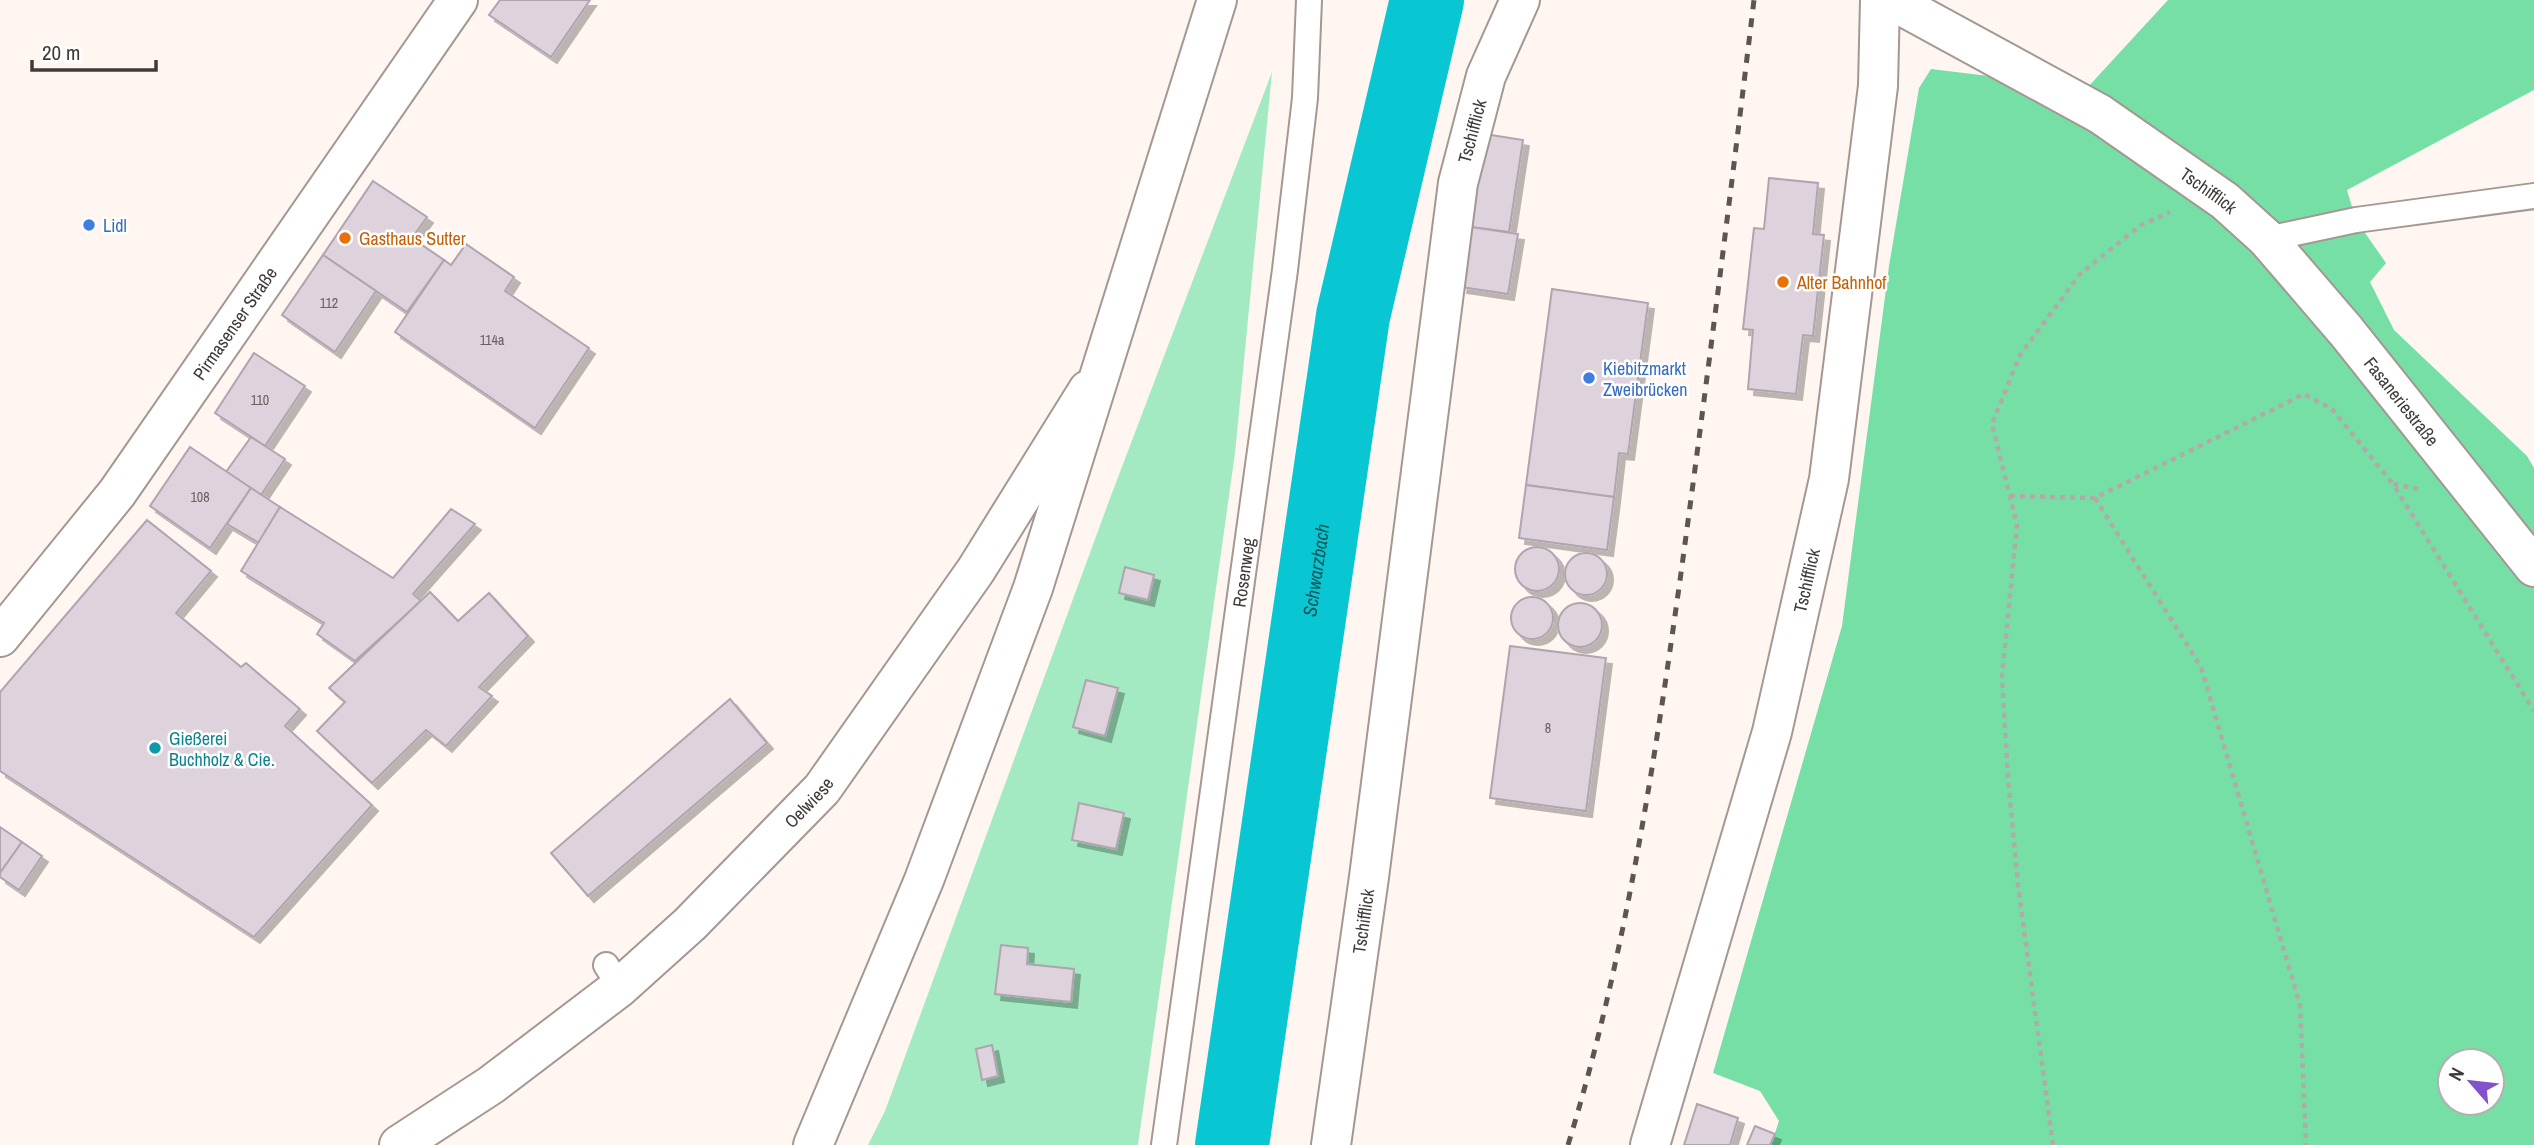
<svg xmlns="http://www.w3.org/2000/svg" width="2534" height="1145" viewBox="0 0 2534 1145" font-family="'Archivo Narrow',sans-serif">
  <defs>
    <filter id="shadow"><feDropShadow dx="6" dy="6" stdDeviation="0" flood-color="#0004"/></filter>
  </defs>
  <rect width="100%" height="100%" fill="#fff5f1"/>
  <polygon fill="#a3e9c1" points="1272,72 1235,453 1138,1145 868,1145 885,1111 1109,501"/>
  <path fill="#75dfa6" fill-rule="evenodd" d="M2168,0h366v90l-187,100 9,30 30,43 -16,19 24,48 133,126 7,12v677h-763l8,-24 -19,-30 -47,-18 129,-447 47,-360 30,-178 12,-19 156,19zM2450,1061h42v42h-42z"/>
  <g fill="none" stroke-linecap="round" stroke-linejoin="round">
    <path stroke="#09c7d2" stroke-width="74" id="s1" d="M1232,1145l121,-829 74,-316"/>
  </g>
  <g fill="#ded2dd" stroke="#b0a5af" stroke-width="2" filter="url(#shadow)">
    <polygon points="500,0 590,0 551,57 489,15"/>
    <polygon points="1485,134 1523,140 1509,232 1471,227"/>
    <polygon points="1769,178 1818,183 1813,234 1824,235 1813,336 1803,335 1796,394 1748,389 1753,330 1743,329 1754,228 1764,229"/>
    <polygon points="373,181 427,217 412,238 444,260 407,312 323,255"/>
    <polygon points="1471,227 1518,234 1508,294 1461,287"/>
    <polygon points="466,244 514,277 505,291 589,348 535,428 395,332 444,260 451,265"/>
    <polygon points="323,255 376,291 335,352 282,315"/>
    <polygon points="1552,289 1648,303 1628,454 1619,453 1614,497 1526,485"/>
    <polygon points="254,353 305,386 265,446 215,413"/>
    <polygon points="251,437 285,459 261,495 226,472"/>
    <polygon points="190,447 251,488 210,548 150,506"/>
    <polygon points="1526,485 1614,497 1607,550 1519,538"/>
    <polygon points="251,488 280,507 259,543 227,524"/>
    <polygon points="280,507 393,578 451,509 475,524 413,594 421,601 355,661 317,634 324,623 241,571"/>
    <polygon points="147,520 211,571 176,613 241,667 246,663 300,709 285,726 372,805 254,937 0,771 0,692"/>
    <circle cx="1537" cy="569" r="22"/>
    <circle cx="1586" cy="574" r="21"/>
    <polygon points="1125,567 1154,575 1148,600 1119,593"/>
    <polygon points="430,592 458,621 489,593 528,636 479,687 492,696 446,746 426,730 372,783 317,731 345,702 329,688"/>
    <circle cx="1532" cy="618" r="21"/>
    <circle cx="1580" cy="625" r="22"/>
    <polygon points="1510,646 1606,658 1586,811 1490,798"/>
    <polygon points="1086,680 1118,688 1105,736 1073,727"/>
    <polygon points="730,699 767,743 588,896 551,853"/>
    <polygon points="1079,803 1124,813 1116,849 1072,840"/>
    <polygon points="0,827 22,842 0,873"/>
    <polygon points="22,842 42,856 19,890 0,877 0,873"/>
    <polygon points="1001,945 1028,948 1027,964 1074,969 1071,1002 995,994"/>
    <polygon points="992,1045 998,1076 982,1080 976,1049"/>
    <polygon points="1697,1104 1738,1118 1730,1145 1684,1145"/>
    <polygon points="1755,1126 1775,1134 1770,1145 1747,1145"/>
  </g>
  <g fill="none" stroke-linecap="round" stroke-linejoin="round">
    <defs>
      <g id="service">
        <polyline points="2267,239 2356,220 2534,196"/>
        <polyline points="606,965 620,987"/>
        <path id="s2" d="M1164,1145l121,-875 20,-172 4,-98"/>
      </g>
      <g id="minor">
        <path id="s3" d="M399,1145l92,-60 129,-98 70,-63 132,-135 154,-219 112,-180"/>
        <path id="s4" d="M1331,1145l38,-268 89,-694 28,-107 34,-76"/>
      </g>
      <g id="tertiary">
        <path id="s5" d="M1891,0l209,114 125,87 42,38 79,92 188,236"/>
        <path id="s6" d="M0,637l117,-144 341,-493"/>
        <path id="s7" d="M1650,1145l122,-413 57,-253 49,-393 2,-86"/>
      </g>
      <polyline id="secondary" points="813,1145 924,880 1033,588 1217,0"/>
    </defs>
    <use href="#service" stroke="#a59791" stroke-width="28"/>
    <use href="#minor" stroke="#a59791" stroke-width="42"/>
    <use href="#tertiary" stroke="#a59791" stroke-width="42"/>
    <use href="#secondary" stroke="#a59791" stroke-width="42"/>
    <g stroke="#b2aaa6" stroke-width="4.5" stroke-dasharray="5 5" stroke-linecap="butt">
      <polyline points="2418,489 2393,484 2534,711"/>
      <polyline points="2010,496 2095,498 2304,394 2332,409 2393,484"/>
      <polyline points="2095,498 2201,667 2300,1005 2306,1145"/>
      <polyline points="2053,1145 2018,885 2008,778 2002,676 2017,525 1992,424 2020,355 2080,274 2141,225 2170,212"/>
    </g>
    <use href="#service" stroke="#fff" stroke-width="24"/>
    <use href="#minor" stroke="#fff" stroke-width="38"/>
    <use href="#tertiary" stroke="#fff" stroke-width="38"/>
    <use href="#secondary" stroke="#fff" stroke-width="38"/>
    <path stroke="#5c5553" stroke-width="5" stroke-dasharray="9 9" stroke-linecap="butt" d="M1568,1145c57,-186 86,-379 113,-572 26,-191 50,-382 73,-573"/>
  </g>
  <g fill="#3f7fe0" stroke="#fff" stroke-width="2.5">
    <circle cx="89" cy="225" r="7"/>
    <circle cx="1589" cy="378" r="7"/>
  </g>
  <g fill="#e8710a" stroke="#fff" stroke-width="2.5">
    <circle cx="345" cy="238" r="7"/>
    <circle cx="1783" cy="282" r="7"/>
  </g>
  <circle fill="#0f9aa8" stroke="#fff" stroke-width="2.5" cx="155" cy="748" r="7"/>
  <g text-anchor="middle" dominant-baseline="central" stroke-width="5" stroke-linejoin="round" paint-order="stroke">
    <g font-size="14" fill="#686061">
      <text x="329" y="303">112</text>
      <text x="492" y="340">114a</text>
      <text x="260" y="400">110</text>
      <text x="200" y="497">108</text>
      <text x="1548" y="728">8</text>
    </g>
    <g font-size="18" fill="#403a38" stroke="#fff">
      <text stroke="none"><textPath href="#s4" startOffset="1024">Tschifflick</textPath></text>
      <text stroke="none"><textPath href="#s5" startOffset="371">Tschifflick</textPath></text>
      <text stroke="none"><textPath href="#s6" startOffset="392">Pirmasenser Straße</textPath></text>
      <text stroke="none"><textPath href="#s5" startOffset="658">Fasaneriestraße</textPath></text>
      <text stroke="none"><textPath href="#s2" startOffset="578">Rosenweg</textPath></text>
      <text stroke="none"><textPath href="#s7" startOffset="586">Tschifflick</textPath></text>
      <text stroke="none"><textPath href="#s3" startOffset="536">Oelwiese</textPath></text>
      <text stroke="none"><textPath href="#s4" startOffset="226">Tschifflick</textPath></text>
    </g>
    <g font-size="18" fill="#366cbe" stroke="#fff" text-anchor="start">
      <text x="103" y="225">Lidl</text>
      <text x="1603" y="368">Kiebitzmarkt<tspan x="1603" dy="21">Zweibrücken</tspan></text>
    </g>
    <g font-size="18" fill="#c56008" stroke="#fff" text-anchor="start">
      <text x="359" y="238">Gasthaus Sutter</text>
      <text x="1797" y="282">Alter Bahnhof</text>
    </g>
    <g font-size="18" fill="#0d838f" stroke="#fff" text-anchor="start">
      <text x="169" y="738">Gießerei<tspan x="169" dy="21">Buchholz &amp; Cie.</tspan></text>
    </g>
    <g font-size="19" font-style="italic" fill="#115458" stroke="#fff">
      <text stroke="none"><textPath href="#s1" startOffset="581">Schwarzbach</textPath></text>
    </g>
  </g>
  <g transform="translate(2471 1082) rotate(298)"><circle r="33" fill="#ffffff" stroke="#b3b0af" stroke-width="2"/>
  <path d="M0-5L12 26L0 18L-12 26Z" fill="#8352cb"/>
  <text y="-10" font-size="19" font-weight="bold" text-anchor="middle" fill="#403a38">N</text>
  </g>
  <path d="M32 60v10h124v-10" fill="none" stroke="#403a38" stroke-width="3.5"/>
  <text x="42" y="60" font-size="21" fill="#403a38" stroke="#ffffff" stroke-width="5" paint-order="stroke">20 m</text>
</svg>
